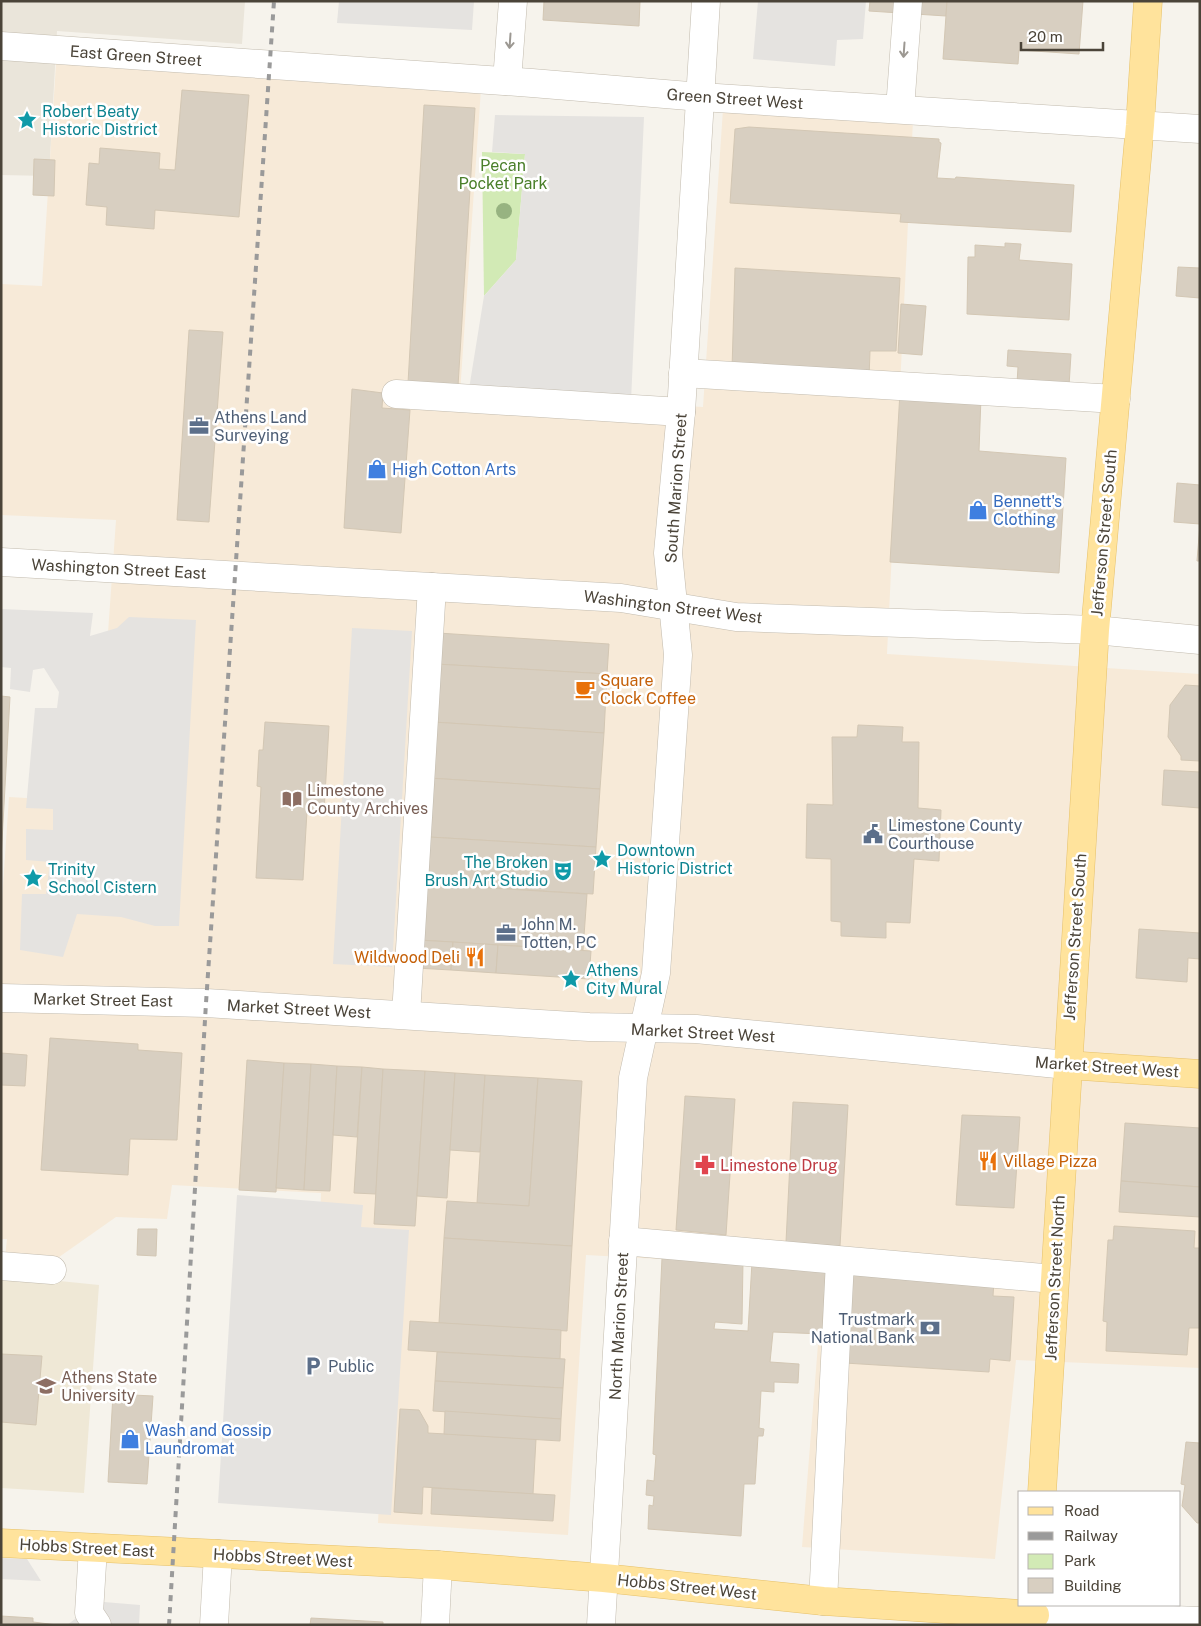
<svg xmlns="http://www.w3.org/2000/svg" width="1201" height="1626" viewBox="0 0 1201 1626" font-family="'Public Sans',sans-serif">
  <rect width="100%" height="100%" fill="#f6f3ec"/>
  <polygon fill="#eae5da" points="1,1 245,1 242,44 57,31 49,176 1,175"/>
  <polygon fill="#f7ead8" points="56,64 481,89 460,393 703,407 723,109 913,120 887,654 1200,674 1200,1368 1016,1360 995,1559 802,1547 824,1268 586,1255 568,1535 378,1523 387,1320 317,1312 321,1193 172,1185 167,1219 116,1217 52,1262 5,1258 7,1239 1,1239 1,915 9,797 96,802 116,520 1,515 1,284 42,286"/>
  <polygon fill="#efe8d6" points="1,1275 99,1285 84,1493 1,1488"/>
  <polygon fill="#d2eab5" points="482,152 525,154 516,260 484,296"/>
  <g fill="#e5e3e0">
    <polygon points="339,1 474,1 472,30 337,23"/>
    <polygon points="758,1 866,1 863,39 837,40 835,66 753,59"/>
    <polygon points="495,115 644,117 631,401 469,389 484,296 516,260 525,154 492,152"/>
    <polygon points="1,609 93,613 90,636 117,628 129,617 196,620 179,926 155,926 121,917 77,914 63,957 20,950 22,894 46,894 50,862 26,860 26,829 53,830 53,809 26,808 35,708 57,708 59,692 44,668 33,670 30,692 10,689 11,668 1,667"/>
    <polygon points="352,628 412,631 392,967 333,964"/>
    <polygon points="237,1195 363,1205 361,1227 409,1230 391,1515 218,1503"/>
    <polygon points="1,1558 27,1559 41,1581 1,1579"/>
    <polygon points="80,1600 140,1605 139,1625 67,1625 75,1619"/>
  </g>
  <g fill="#d8cfc1" stroke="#d3c7b4">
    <polygon points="544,1 640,1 639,26 543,20"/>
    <polygon points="870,1 947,1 946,16 869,11"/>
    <polygon points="947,1 1083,1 1079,54 1019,50 1018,64 943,59"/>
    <polygon points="182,90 249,95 239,217 155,210 154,229 106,225 107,207 86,205 89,163 99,164 100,148 160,153 159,169 175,170"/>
    <polygon points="424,105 475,108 458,386 408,383"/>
    <polygon points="749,127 939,139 939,142 941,143 937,178 955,179 956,177 1074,185 1071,232 900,222 901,214 730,203 735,129"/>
    <polygon points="34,159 55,160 54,196 33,195"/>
    <polygon points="1005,243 1021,244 1019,260 1072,264 1069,320 967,314 968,257 975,257 975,245 1005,247"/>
    <polygon points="1178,267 1200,268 1200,298 1176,296"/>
    <polygon points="735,268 900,278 896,351 870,351 869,379 732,369"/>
    <polygon points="901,304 926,306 922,355 898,353"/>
    <polygon points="189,330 223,332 209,522 177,520"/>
    <polygon points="1008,350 1071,354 1069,386 1017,383 1018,367 1007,366"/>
    <polygon points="352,389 383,393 382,408 410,410 401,533 344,528"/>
    <polygon points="900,392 981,397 979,451 1066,458 1059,573 890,562"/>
    <polygon points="1177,483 1200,485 1200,524 1174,522"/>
    <polygon points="1200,524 1200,561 1197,561"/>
    <polygon points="438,633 609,644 607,674 436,664"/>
    <polygon points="436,664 607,674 604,733 433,722"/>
    <polygon points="1185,685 1200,686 1200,761 1181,760 1181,756 1168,737 1170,705"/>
    <polygon points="1,696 10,697 1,859"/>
    <polygon points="265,722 329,726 324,812 307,811 303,880 256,878 261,787 257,786 259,750 263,750"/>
    <polygon points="433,722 604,733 600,789 429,778"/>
    <polygon points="858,725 903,727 902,742 919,742 918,808 941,810 939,861 914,859 910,923 886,922 886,938 841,936 841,922 831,921 831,859 806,858 807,804 833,805 832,737 857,737"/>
    <polygon points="1164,770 1200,772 1200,808 1162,805"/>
    <polygon points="429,778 600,789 596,847 429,837"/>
    <polygon points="429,837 596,847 593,894 426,884"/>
    <polygon points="426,884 587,894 583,950 418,940"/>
    <polygon points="1139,929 1200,933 1200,959 1188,958 1187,982 1136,978"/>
    <polygon points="418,940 453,942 451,970 416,968"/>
    <polygon points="453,942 498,945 496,973 451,970"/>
    <polygon points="498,945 591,951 589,979 496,973"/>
    <polygon points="50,1038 138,1044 138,1050 182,1053 177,1140 130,1139 128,1175 41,1170"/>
    <polygon points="1,1053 27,1055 25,1086 1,1085"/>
    <polygon points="247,1060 284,1063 276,1192 239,1190"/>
    <polygon points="284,1063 311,1064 304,1190 276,1188"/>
    <polygon points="311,1064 337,1066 330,1191 304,1190"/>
    <polygon points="337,1066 362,1067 357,1137 333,1135"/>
    <polygon points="362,1067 383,1069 376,1194 354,1193"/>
    <polygon points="383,1069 425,1071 415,1226 374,1224"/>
    <polygon points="425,1071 455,1073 447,1198 417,1196"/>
    <polygon points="455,1073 485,1075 480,1152 450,1150"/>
    <polygon points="485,1075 538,1078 529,1206 477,1203"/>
    <polygon points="538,1078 582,1081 572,1246 444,1238 447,1201 529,1206"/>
    <polygon points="685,1096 735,1099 726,1235 676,1230"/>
    <polygon points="793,1102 848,1105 840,1246 786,1242"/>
    <polygon points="962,1115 1020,1117 1014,1208 956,1205"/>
    <polygon points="1125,1123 1200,1128 1200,1187 1121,1181"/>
    <polygon points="1121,1181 1200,1187 1200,1217 1119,1212"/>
    <polygon points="1114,1226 1195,1231 1194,1248 1200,1248 1200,1328 1189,1328 1187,1355 1106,1351 1107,1322 1103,1321 1108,1240 1113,1240"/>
    <polygon points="138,1229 157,1229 156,1256 137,1255"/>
    <polygon points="444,1238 572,1246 567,1331 439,1323"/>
    <polygon points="662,1258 743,1261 742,1324 715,1322 714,1329 748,1331 752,1262 826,1267 822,1334 773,1332 770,1362 799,1364 798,1383 774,1382 774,1392 761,1391 759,1428 764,1429 763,1436 758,1436 755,1484 744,1484 741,1536 648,1529 649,1505 653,1506 654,1496 646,1495 647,1480 654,1481 656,1455 653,1454"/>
    <polygon points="851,1272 994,1281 993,1296 1014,1297 1010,1361 990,1359 989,1372 845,1363"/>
    <polygon points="410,1321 561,1330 560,1359 408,1350"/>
    <polygon points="437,1352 565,1359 563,1388 435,1381"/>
    <polygon points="1,1354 42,1356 36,1425 1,1422"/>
    <polygon points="435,1381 563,1388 561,1419 433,1411"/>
    <polygon points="113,1394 153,1396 147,1484 108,1482"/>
    <polygon points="400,1409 419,1410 428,1426 428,1433 536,1439 533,1494 423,1487 422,1514 394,1512"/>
    <polygon points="445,1411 561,1419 560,1441 444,1434"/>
    <polygon points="1186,1442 1200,1443 1200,1523 1197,1523 1182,1506 1185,1485 1181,1484"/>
    <polygon points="432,1488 555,1495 553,1521 431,1514"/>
    <polygon points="1,1616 33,1618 33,1622 57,1625 1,1625"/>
    <polygon points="311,1618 383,1622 383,1625 310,1625"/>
  </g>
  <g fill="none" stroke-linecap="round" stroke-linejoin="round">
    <defs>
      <g id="minor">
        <polyline points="1,46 532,83 701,97 1200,129"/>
        <polyline points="507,81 513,1"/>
        <polyline points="900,109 908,1"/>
        <polyline points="683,373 1116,399"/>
        <polyline points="396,394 681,412"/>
        <polyline points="1,562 621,598 736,617 1095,630 1200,640"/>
        <polyline points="1,998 206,1003 589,1027 696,1029 1067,1065"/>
        <polyline points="406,1015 432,587"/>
        <polyline points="623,1241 1054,1279"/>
        <polyline points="1,1266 52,1270"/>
        <polyline points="93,1548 89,1613 97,1625"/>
        <polyline points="823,1601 840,1261"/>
        <polyline points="1035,1615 1200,1621"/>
        <polyline points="214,1625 218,1554"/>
        <polyline points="435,1625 438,1565"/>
        <polyline points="601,1625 633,1078 656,973 678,655 668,553 681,412 706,1"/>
      </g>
      <g id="major">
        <polyline points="1067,1065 1200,1074"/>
        <polyline points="1042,1492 1095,630 1140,125 1148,1"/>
        <polyline points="1,1543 438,1565 604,1578 823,1601 1035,1615"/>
      </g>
    </defs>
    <use href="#minor" stroke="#c2bbae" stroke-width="29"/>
    <use href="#major" stroke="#e6c16a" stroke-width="29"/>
    <use href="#minor" stroke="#fff" stroke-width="28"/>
    <use href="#major" stroke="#ffe39c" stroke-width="28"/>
    <polyline stroke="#9a9a9a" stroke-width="4" stroke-dasharray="6 6" stroke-linecap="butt" points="169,1625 206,1003 274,1"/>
  </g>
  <circle fill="#97b381" cx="504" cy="211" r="8"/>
  <defs><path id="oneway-shaft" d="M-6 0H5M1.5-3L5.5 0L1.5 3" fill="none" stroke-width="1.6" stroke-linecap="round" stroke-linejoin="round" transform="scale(1.25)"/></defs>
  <g stroke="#9c9892">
    <use href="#oneway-shaft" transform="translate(510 41) rotate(94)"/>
    <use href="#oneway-shaft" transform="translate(904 50) rotate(94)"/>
  </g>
  <defs>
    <symbol id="sight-bare" viewBox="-9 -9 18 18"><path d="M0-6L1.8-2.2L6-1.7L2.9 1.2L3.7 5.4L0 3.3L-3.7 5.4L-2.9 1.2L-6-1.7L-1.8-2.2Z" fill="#0f9aa8" stroke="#fff" stroke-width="2.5" paint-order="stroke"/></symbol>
    <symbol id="office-bare" viewBox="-9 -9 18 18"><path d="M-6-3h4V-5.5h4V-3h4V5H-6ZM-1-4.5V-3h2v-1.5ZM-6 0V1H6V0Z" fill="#5c6f8a" stroke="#fff" stroke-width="2.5" paint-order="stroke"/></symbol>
    <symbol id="shop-bare" viewBox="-9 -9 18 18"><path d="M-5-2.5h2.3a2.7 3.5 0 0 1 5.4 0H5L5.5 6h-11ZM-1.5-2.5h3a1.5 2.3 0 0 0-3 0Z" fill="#3f7fe0" stroke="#fff" stroke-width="2.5" paint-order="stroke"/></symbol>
    <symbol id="cafe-bare" viewBox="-9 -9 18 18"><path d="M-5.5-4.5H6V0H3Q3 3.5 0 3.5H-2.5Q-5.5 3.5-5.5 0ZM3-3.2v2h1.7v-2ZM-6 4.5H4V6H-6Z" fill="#e8710a" stroke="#fff" stroke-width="2.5" paint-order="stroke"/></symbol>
    <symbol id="library-bare" viewBox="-9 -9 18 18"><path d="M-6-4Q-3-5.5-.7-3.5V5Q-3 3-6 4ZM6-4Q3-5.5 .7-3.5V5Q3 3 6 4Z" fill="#8d6e63" stroke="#fff" stroke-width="2.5" paint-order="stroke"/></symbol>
    <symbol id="civic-bare" viewBox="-9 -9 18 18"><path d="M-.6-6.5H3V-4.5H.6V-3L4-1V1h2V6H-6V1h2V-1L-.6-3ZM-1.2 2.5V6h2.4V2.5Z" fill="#5c6f8a" stroke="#fff" stroke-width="2.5" paint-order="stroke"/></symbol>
    <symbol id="theatre-bare" viewBox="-9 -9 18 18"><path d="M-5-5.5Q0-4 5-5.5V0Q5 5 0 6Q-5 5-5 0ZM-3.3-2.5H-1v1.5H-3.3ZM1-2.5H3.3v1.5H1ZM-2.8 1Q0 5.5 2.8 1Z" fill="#0f9aa8" stroke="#fff" stroke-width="2.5" paint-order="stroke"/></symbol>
    <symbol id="restaurant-bare" viewBox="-9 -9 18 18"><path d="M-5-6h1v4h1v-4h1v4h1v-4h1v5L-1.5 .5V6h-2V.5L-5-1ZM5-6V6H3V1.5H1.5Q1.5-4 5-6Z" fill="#e8710a" stroke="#fff" stroke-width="2.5" paint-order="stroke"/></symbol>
    <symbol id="pharmacy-bare" viewBox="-9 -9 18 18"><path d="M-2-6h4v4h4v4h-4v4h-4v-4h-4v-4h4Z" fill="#e0444e" stroke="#fff" stroke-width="2.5" paint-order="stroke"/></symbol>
    <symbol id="bank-bare" viewBox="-9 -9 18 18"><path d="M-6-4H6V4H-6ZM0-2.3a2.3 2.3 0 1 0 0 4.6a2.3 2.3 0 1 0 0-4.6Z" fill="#5c6f8a" stroke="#fff" stroke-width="2.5" paint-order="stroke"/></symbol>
    <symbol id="parking-bare" viewBox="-9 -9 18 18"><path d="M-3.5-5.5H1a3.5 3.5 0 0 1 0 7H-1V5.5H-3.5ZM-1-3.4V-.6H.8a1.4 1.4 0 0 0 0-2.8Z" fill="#5c6f8a" stroke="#fff" stroke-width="2.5" paint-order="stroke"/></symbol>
    <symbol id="university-bare" viewBox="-9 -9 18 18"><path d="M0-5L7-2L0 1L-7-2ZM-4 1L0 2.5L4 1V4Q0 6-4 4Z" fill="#8d6e63" stroke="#fff" stroke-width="2.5" paint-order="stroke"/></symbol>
  </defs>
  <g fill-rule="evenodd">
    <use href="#sight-bare" x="13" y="106" width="28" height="28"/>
    <use href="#office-bare" x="185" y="412" width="28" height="28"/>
    <use href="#shop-bare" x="363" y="455" width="28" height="28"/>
    <use href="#shop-bare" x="964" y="496" width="28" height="28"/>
    <use href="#cafe-bare" x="571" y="675" width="28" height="28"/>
    <use href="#library-bare" x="278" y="785" width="28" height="28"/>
    <use href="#civic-bare" x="859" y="820" width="28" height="28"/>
    <use href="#sight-bare" x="588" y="845" width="28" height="28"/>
    <use href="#theatre-bare" x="549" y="857" width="28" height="28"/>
    <use href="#sight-bare" x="19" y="864" width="28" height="28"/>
    <use href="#office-bare" x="492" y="919" width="28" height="28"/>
    <use href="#restaurant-bare" x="461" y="943" width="28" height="28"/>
    <use href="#sight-bare" x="557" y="965" width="28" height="28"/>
    <use href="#restaurant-bare" x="974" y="1147" width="28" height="28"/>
    <use href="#pharmacy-bare" x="691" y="1151" width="28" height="28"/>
    <use href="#bank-bare" x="916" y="1314" width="28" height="28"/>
    <use href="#parking-bare" x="299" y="1352" width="28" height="28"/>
    <use href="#university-bare" x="32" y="1372" width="28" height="28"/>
    <use href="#shop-bare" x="116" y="1425" width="28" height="28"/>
  </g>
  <g text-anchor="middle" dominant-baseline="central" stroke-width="5" stroke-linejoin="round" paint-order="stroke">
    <g font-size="16" fill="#4b4439" stroke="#fff">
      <text transform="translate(136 56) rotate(4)">East Green Street</text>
      <text transform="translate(735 99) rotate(4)">Green Street West</text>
      <text transform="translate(676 488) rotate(-86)">South Marion Street</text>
      <text transform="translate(1104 533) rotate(-85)">Jefferson Street South</text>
      <text transform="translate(119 569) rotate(3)">Washington Street East</text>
      <text transform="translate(673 607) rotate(7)">Washington Street West</text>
      <text transform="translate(1075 937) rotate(-86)">Jefferson Street South</text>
      <text transform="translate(103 1000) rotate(1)">Market Street East</text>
      <text transform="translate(299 1009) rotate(3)">Market Street West</text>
      <text transform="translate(703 1033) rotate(3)">Market Street West</text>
      <text transform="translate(1107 1067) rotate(4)">Market Street West</text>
      <text transform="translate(1055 1278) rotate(-87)">Jefferson Street North</text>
      <text transform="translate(619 1326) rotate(-87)">North Marion Street</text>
      <text transform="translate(87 1548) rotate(3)">Hobbs Street East</text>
      <text transform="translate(283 1558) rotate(3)">Hobbs Street West</text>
      <text transform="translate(687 1587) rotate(6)">Hobbs Street West</text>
    </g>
    <g font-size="16" fill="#0d838f" stroke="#fff" text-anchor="start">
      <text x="42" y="111">Robert Beaty<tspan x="42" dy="18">Historic District</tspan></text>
      <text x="617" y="850">Downtown<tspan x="617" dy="18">Historic District</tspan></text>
      <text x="548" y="862" text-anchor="end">The Broken<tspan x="548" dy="18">Brush Art Studio</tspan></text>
      <text x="48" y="869">Trinity<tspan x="48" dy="18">School Cistern</tspan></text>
      <text x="586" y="970">Athens<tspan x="586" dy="18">City Mural</tspan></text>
    </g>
    <g font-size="16" fill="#4a7f2a" stroke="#fff">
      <text x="503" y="165">Pecan<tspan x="503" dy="18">Pocket Park</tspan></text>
    </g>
    <g font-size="16" fill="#4e5e75" stroke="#fff" text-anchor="start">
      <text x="214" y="417">Athens Land<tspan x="214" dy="18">Surveying</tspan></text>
      <text x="888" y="825">Limestone County<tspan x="888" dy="18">Courthouse</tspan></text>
      <text x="521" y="924">John M.<tspan x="521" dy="18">Totten, PC</tspan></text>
      <text x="915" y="1319" text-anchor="end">Trustmark<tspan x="915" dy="18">National Bank</tspan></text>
      <text x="328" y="1366">Public</text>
    </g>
    <g font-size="16" fill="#366cbe" stroke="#fff" text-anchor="start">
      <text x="392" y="469">High Cotton Arts</text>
      <text x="993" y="501">Bennett's<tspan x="993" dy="18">Clothing</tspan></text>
      <text x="145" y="1430">Wash and Gossip<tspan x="145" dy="18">Laundromat</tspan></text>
    </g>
    <g font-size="16" fill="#c56008" stroke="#fff" text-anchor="start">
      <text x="600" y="680">Square<tspan x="600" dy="18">Clock Coffee</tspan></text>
      <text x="460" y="957" text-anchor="end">Wildwood Deli</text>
      <text x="1003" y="1161">Village Pizza</text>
    </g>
    <g font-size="16" fill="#785e54" stroke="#fff" text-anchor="start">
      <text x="307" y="790">Limestone<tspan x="307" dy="18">County Archives</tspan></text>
      <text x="61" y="1377">Athens State<tspan x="61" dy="18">University</tspan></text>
    </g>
    <g font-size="16" fill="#be3a42" stroke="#fff" text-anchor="start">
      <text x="720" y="1165">Limestone Drug</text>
    </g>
  </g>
  <rect width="1201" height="1626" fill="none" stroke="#4b4439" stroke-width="5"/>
  <rect x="1018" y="1491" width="162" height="115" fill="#ffffff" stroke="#b7b4b0"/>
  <rect x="1028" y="1507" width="25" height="8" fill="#ffe39c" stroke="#b7b4b0"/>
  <text x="1064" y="1516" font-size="15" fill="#4b4439">Road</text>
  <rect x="1028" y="1532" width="25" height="8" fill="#9a9a9a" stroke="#b7b4b0"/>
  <text x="1064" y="1541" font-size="15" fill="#4b4439">Railway</text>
  <rect x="1028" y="1554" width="25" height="15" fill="#d2eab5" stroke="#b7b4b0"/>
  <text x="1064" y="1566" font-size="15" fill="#4b4439">Park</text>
  <rect x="1028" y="1578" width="25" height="15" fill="#d8cfc1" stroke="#b7b4b0"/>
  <text x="1064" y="1591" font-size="15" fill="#4b4439">Building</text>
  <path d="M1021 42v8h82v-8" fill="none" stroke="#4b4439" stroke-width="2.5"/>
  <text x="1028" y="42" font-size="15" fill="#4b4439" stroke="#ffffff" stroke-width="4" paint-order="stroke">20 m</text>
</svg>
